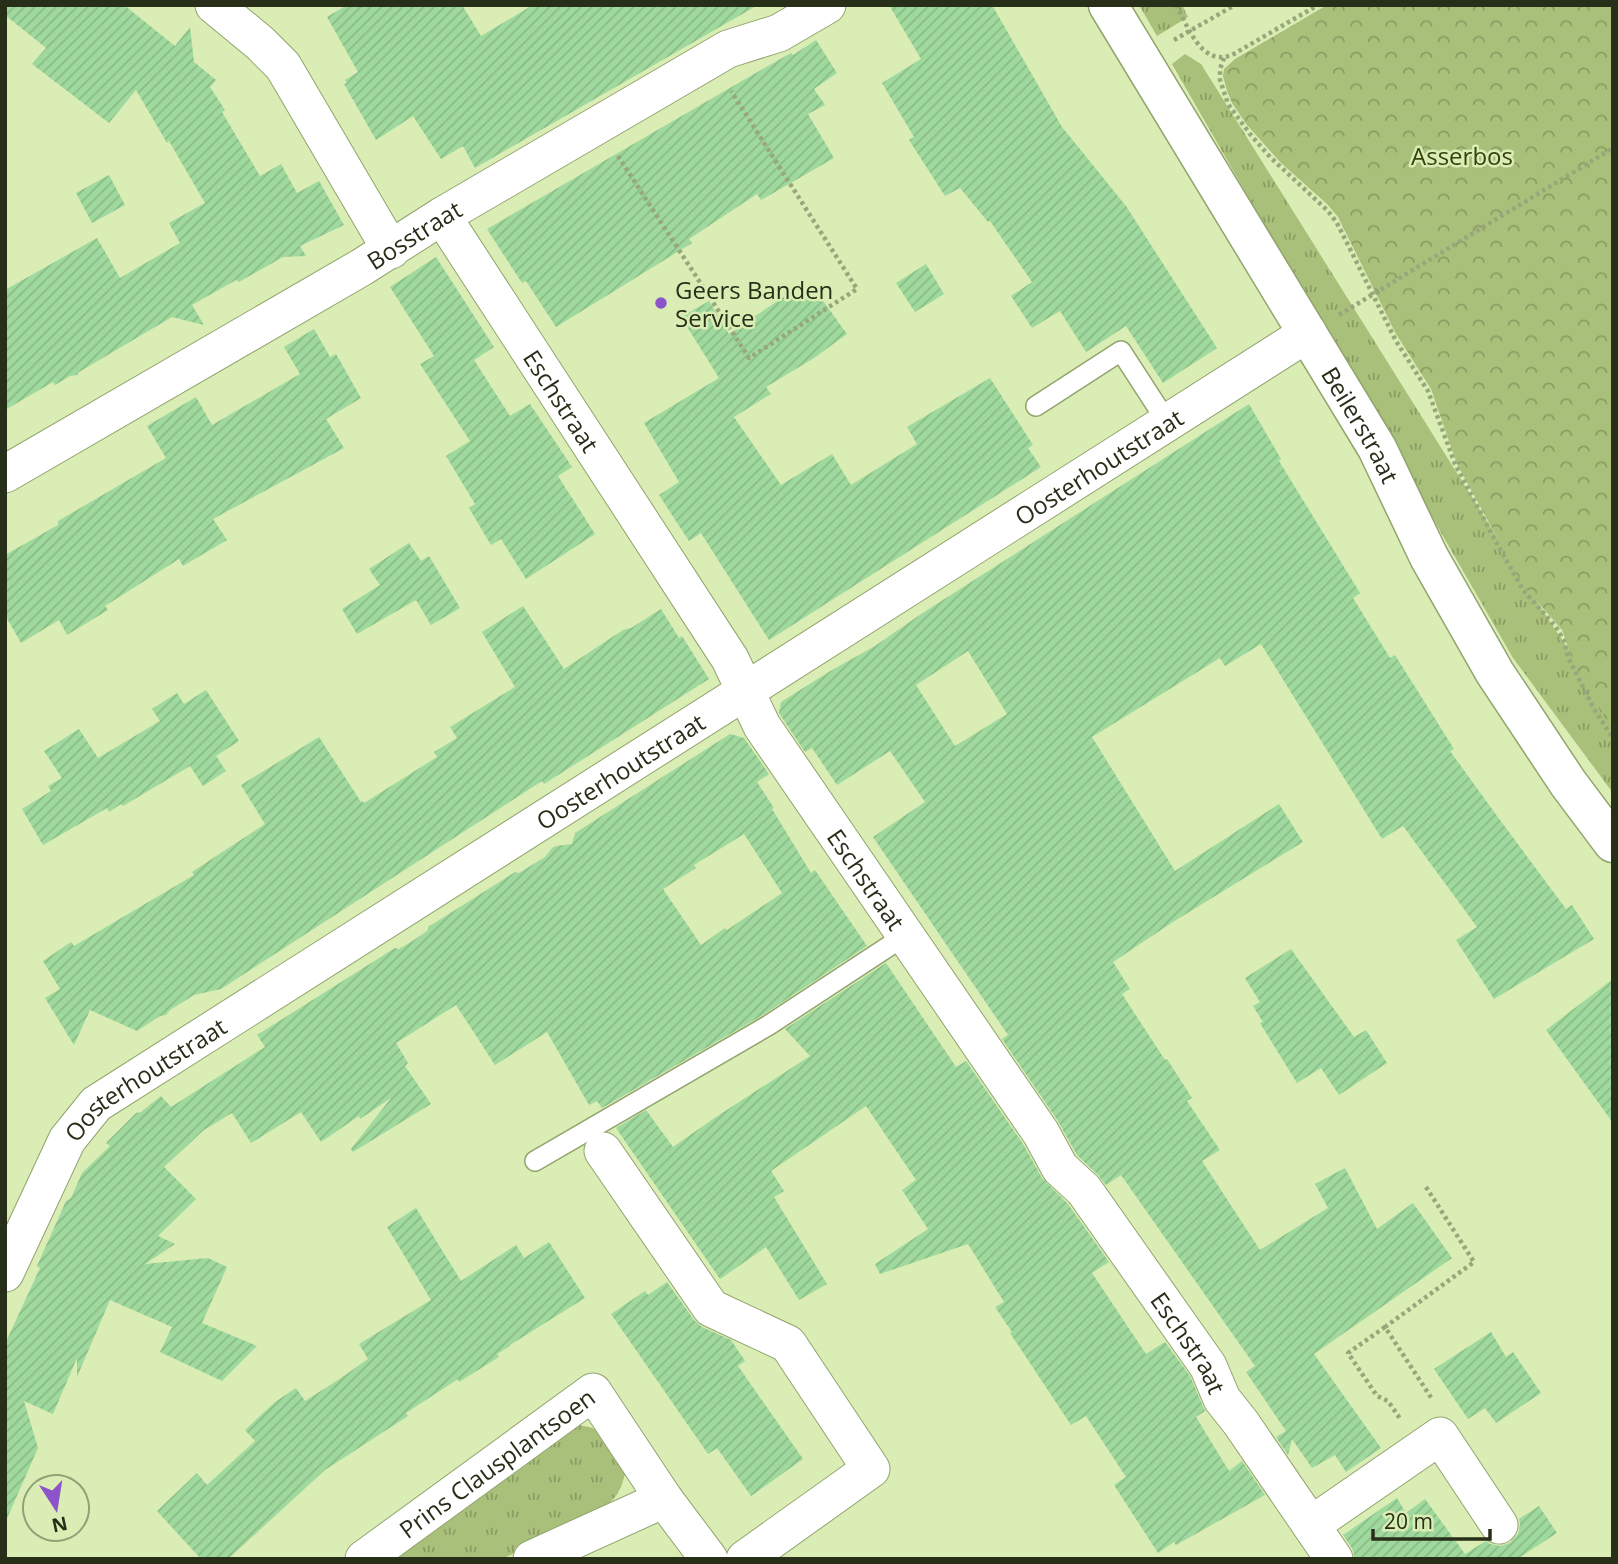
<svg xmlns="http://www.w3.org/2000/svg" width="1618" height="1564" viewBox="0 0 1618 1564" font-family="'Open Sans',sans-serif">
  <defs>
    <pattern id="grass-tufts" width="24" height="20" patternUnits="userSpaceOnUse" patternTransform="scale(1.75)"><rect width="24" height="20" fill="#a9c07a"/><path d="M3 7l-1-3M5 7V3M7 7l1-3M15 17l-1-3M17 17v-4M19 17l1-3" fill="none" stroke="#8a9c63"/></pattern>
    <pattern id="forest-crowns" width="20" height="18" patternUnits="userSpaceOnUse" patternTransform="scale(1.75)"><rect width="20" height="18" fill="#a9c07a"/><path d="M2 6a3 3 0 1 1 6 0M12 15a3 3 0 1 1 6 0" fill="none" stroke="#8a9c63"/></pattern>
    <pattern id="building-hatch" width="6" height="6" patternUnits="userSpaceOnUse" patternTransform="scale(1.75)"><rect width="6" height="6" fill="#9fd99d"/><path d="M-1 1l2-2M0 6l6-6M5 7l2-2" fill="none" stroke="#89bb87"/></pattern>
  </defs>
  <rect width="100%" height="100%" fill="#d9edb4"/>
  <g fill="url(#grass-tufts)">
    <polygon points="1139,5 1182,5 1188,17 1157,36"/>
    <polygon points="1185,54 1201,64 1552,625 1613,714 1613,793 1513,658 1172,64"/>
    <polygon points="578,1425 589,1427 600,1431 626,1471 621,1487 616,1496 598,1515 502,1559 385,1559"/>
  </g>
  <polygon fill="url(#forest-crowns)" points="1327,5 1613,5 1613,731 1573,662 1562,630 1523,585 1457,464 1431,389 1396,334 1338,217 1327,204 1281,163 1247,125 1232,103 1227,91 1223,76 1224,69 1235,59"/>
  <g fill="url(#building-hatch)" fill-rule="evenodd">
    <polygon points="5,5 124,5 175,46 190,27 194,62 216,80 210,87 225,110 222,112 260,176 281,164 297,193 319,181 344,225 300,246 306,256 283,257 239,282 236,280 192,305 204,325 172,317 79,372 77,375 70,376 55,385 53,382 5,410 5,290 97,238 120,278 180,243 169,223 205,203 169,141 167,143 136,90 109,123 32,64 46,48 5,15"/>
    <polygon points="347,5 462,5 481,36 533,5 758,5 475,168 463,146 441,159 413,116 376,140 344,84 347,83 345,80 358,72 327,17"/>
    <polygon points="889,5 992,5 1062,127 1126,206 1217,348 1163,383 1126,326 1086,352 1060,311 1032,328 1011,296 1032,282 990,221 988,222 960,188 945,196 909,140 914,137 882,83 921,59"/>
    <polygon points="816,40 837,73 814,89 825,105 808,114 834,158 761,200 757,194 689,239 692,243 556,327 526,281 522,283 487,229 754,74 791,53 793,55"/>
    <polygon points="109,175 125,205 92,223 76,193"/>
    <polygon points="436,257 494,347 474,360 510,416 530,404 572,467 558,476 595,534 526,579 501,539 491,545 469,508 475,504 446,456 470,441 420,364 434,356 390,287"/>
    <polygon points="926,264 944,294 915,312 896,283"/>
    <polygon points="813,287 847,334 814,358 766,387 771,394 734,417 781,485 832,454 851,485 917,444 907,427 990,378 1033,445 1028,448 1041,467 769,640 701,533 689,541 659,495 679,482 644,423 719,378 681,317 709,301 729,334 785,296 788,301"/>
    <polygon points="314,329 330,357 336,354 361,398 326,419 344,448 213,519 227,540 183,566 179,559 105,606 108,610 67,635 59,620 21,643 5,615 5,555 58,525 58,521 166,458 147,426 196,397 212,425 300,374 284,347"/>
    <path d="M1249,404l32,55 -2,2 81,132 -7,5 37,60 5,-3 59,94 -4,2 47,65 69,93 6,-4 22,34 -100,60 -38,-59 21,-13 -74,-101 -21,13 -121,-195 -36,22 -5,-8 -128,79 83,134 104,-67 24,38 -130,80 -60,40 17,27 -8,5 43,66 2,-1 25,39 -5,3 33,49 -18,11 58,89 68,-42 -13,-24 30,-16 32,61 36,-26 39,55 -138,96 67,94 -35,24 -11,-17 -23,13 -20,-29 -4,16 -12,-18 10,-6 -40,-59 9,-6 -134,-191 -15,10 -8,-10 -21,-20 -19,-34 -56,-82 6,-4 -135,-198 52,-35 -35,-51 -53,34 -25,-37 -7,4 -26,-39 2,-11 51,-32 43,-24 46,-32zM968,651l39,63 -52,32 -39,-61z"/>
    <polygon points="409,543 421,561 429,556 460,608 431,625 416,600 357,634 342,609 380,585 369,569"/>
    <polygon points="523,606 564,669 623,630 631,628 661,609 679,638 682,636 709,679 544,784 542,781 221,989 194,995 170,1010 166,1015 160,1016 137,1031 90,1010 74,1045 45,998 60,989 43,961 71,942 74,946 194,875 192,872 265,824 241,785 319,737 361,802 362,801 364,803 437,757 434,752 457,738 450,727 515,687 482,632"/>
    <polygon points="206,690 239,741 216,756 226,771 203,786 190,766 123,806 121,804 109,812 107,808 43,845 22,809 51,791 48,786 62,778 44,751 79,729 98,758 160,721 152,709 177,693 184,704"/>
    <path d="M730,734l14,4 25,36 -12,8 17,26 -2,1 39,64 4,-3 52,76 -104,69 -161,93 -5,-7 -8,4 -42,-73 -52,33 -39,-60 -60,38 12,20 -3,3 26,38 -78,48 -2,-3 40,-51 -31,21 -1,-3 -38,26 -20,-30 -50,31 -19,-30 -28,17 -40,37 32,32 -38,37 17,8 -30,20 63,-6 19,9 -25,56 55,23 -35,35 -62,-29 12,-25 -62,-27 -33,77v-19l-24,56 -29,-13 14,47 -33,75v-179l35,-76 -3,-2 29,-65 5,-3 11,-25 28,-27 -4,-3 30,-30 5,-1 20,-16 10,11 94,-60 -8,-12 138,-87 4,1 15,-9 13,-9 2,-5 4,-2 82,-52 4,1 26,-16 7,-9 4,-2 16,-2 3,-11zM744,834l38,59 -55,37 -2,-2 -24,17 -38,-56 33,-21 -2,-3z"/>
    <polygon points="1291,949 1354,1037 1366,1030 1387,1063 1339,1095 1321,1068 1297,1083 1260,1023 1263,1022 1253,1006 1260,1002 1245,978"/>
    <polygon points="886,963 956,1067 966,1061 1023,1144 1042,1178 1068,1204 1109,1262 1092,1273 1146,1354 1165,1342 1190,1376 1205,1411 1196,1417 1229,1471 1242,1461 1265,1495 1176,1545 1174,1542 1158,1553 1114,1485 1126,1477 1086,1416 1071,1425 1010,1333 1012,1332 995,1307 1004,1302 968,1244 880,1274 875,1264 928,1229 902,1190 916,1180 866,1106 771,1171 784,1191 774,1197 827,1284 799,1300 766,1247 720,1279 616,1128 646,1110 673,1147 716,1117 810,1056 785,1029"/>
    <polygon points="1613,979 1613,1123 1546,1030"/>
    <polygon points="416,1208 461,1281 516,1245 524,1258 549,1242 585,1298 510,1345 510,1346 497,1354 499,1357 459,1382 458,1379 406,1413 408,1416 325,1470 228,1559 201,1559 157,1511 197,1473 207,1485 255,1441 245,1430 275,1402 296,1388 305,1401 338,1380 368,1359 359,1344 431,1300 387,1227"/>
    <polygon points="667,1282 694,1320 702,1327 731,1340 745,1361 738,1366 803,1459 751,1496 717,1448 708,1454 611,1314 645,1291 648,1295"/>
    <polygon points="1491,1332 1506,1357 1513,1352 1541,1393 1496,1423 1485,1408 1468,1419 1434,1369"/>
    <polygon points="1397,1498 1406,1513 1425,1499 1465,1554 1486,1541 1490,1544 1500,1546 1510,1543 1518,1534 1520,1524 1519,1519 1539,1506 1557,1533 1517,1559 1355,1559 1352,1548 1343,1535"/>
  </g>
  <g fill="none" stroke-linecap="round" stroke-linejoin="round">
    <defs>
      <g id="lane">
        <polyline points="1036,406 1121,351 1167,422"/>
        <polyline points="535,1161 769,1025 906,935"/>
      </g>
      <g id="street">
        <polyline points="214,5 260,43 283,66 391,250"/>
        <path id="s1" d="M442,216l288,443 32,67 279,407 19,35 24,22 124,176 14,33 19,24 93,136"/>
        <path id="s2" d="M5,474l357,-207 80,-51 286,-167 51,-16 48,-28"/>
        <polyline points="603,1151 711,1308 788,1344 871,1469 745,1559"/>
        <path id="s3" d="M5,1273l62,-133 29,-36 1212,-771"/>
        <polyline points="1311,1525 1440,1436 1499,1525"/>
        <path id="s4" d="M364,1559l229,-167 71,107 45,60"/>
        <polyline points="532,1559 664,1499"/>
      </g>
      <g id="secondary">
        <path id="s5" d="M1108,5l269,443 52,109 66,116 73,110 45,60"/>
      </g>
    </defs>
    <use href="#lane" stroke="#92a46e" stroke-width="22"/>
    <use href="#street" stroke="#92a46e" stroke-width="39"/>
    <use href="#secondary" stroke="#92a46e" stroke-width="41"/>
    <g stroke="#98a77b" stroke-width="4.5" stroke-dasharray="3.5 3.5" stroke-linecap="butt">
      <path d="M1176,5c12,21 25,62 56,50l86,-50"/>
      <polyline points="1174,40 1235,5"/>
      <polyline points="1224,58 1220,69 1220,80 1228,104 1250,134 1270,157 1328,211 1337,223 1396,341 1428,391 1455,464 1495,540 1523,590 1556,627 1564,641 1568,657 1594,709 1613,738"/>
      <polyline points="618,156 749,358 857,289 731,91"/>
      <polyline points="1339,315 1613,148"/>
      <polyline points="1426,1187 1474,1262 1385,1327 1432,1399"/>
      <polyline points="1385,1327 1348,1353 1377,1396 1388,1401 1401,1420"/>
    </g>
    <use href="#lane" stroke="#fff" stroke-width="19"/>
    <use href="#street" stroke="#fff" stroke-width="37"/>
    <use href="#secondary" stroke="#fff" stroke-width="38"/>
  </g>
  <circle fill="#8d53cb" stroke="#d9edb4" stroke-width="2.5" cx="661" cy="303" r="7"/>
  <g text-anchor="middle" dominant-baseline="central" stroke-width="5" stroke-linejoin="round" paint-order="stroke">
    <g font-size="24" fill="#34430b" stroke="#d9edb4">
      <text x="1462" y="155">Asserbos</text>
    </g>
    <g font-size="24" fill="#282f19" stroke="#d9edb4">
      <text stroke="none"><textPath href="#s2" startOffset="474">Bosstraat</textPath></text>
      <text stroke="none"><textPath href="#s1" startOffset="220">Eschstraat</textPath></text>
      <text stroke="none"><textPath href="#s5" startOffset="490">Beilerstraat</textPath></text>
      <text stroke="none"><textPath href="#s3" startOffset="1381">Oosterhoutstraat</textPath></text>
      <text stroke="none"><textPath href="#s3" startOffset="814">Oosterhoutstraat</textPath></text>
      <text stroke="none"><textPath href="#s1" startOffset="788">Eschstraat</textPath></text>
      <text stroke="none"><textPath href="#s3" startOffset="247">Oosterhoutstraat</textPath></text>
      <text stroke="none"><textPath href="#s1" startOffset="1354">Eschstraat</textPath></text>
      <text stroke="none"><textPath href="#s4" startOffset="164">Prins Clausplantsoen</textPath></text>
    </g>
    <g font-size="24" fill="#282f19" stroke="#d9edb4" text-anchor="start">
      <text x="675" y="289">Geers Banden<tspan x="675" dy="28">Service</tspan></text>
    </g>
  </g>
  <rect width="1618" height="1564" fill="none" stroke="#282f19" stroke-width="14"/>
  <g transform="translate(56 1508) rotate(168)"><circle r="33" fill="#d9edb4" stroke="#92a176" stroke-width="2"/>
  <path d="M0-5L12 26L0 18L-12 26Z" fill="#8d53cb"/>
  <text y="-10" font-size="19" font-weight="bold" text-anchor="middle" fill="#282f19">N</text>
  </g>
  <path d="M1373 1529v10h117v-10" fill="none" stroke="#282f19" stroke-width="3.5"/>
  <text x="1384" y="1529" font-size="21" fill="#282f19" stroke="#d9edb4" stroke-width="5" paint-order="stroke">20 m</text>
</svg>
